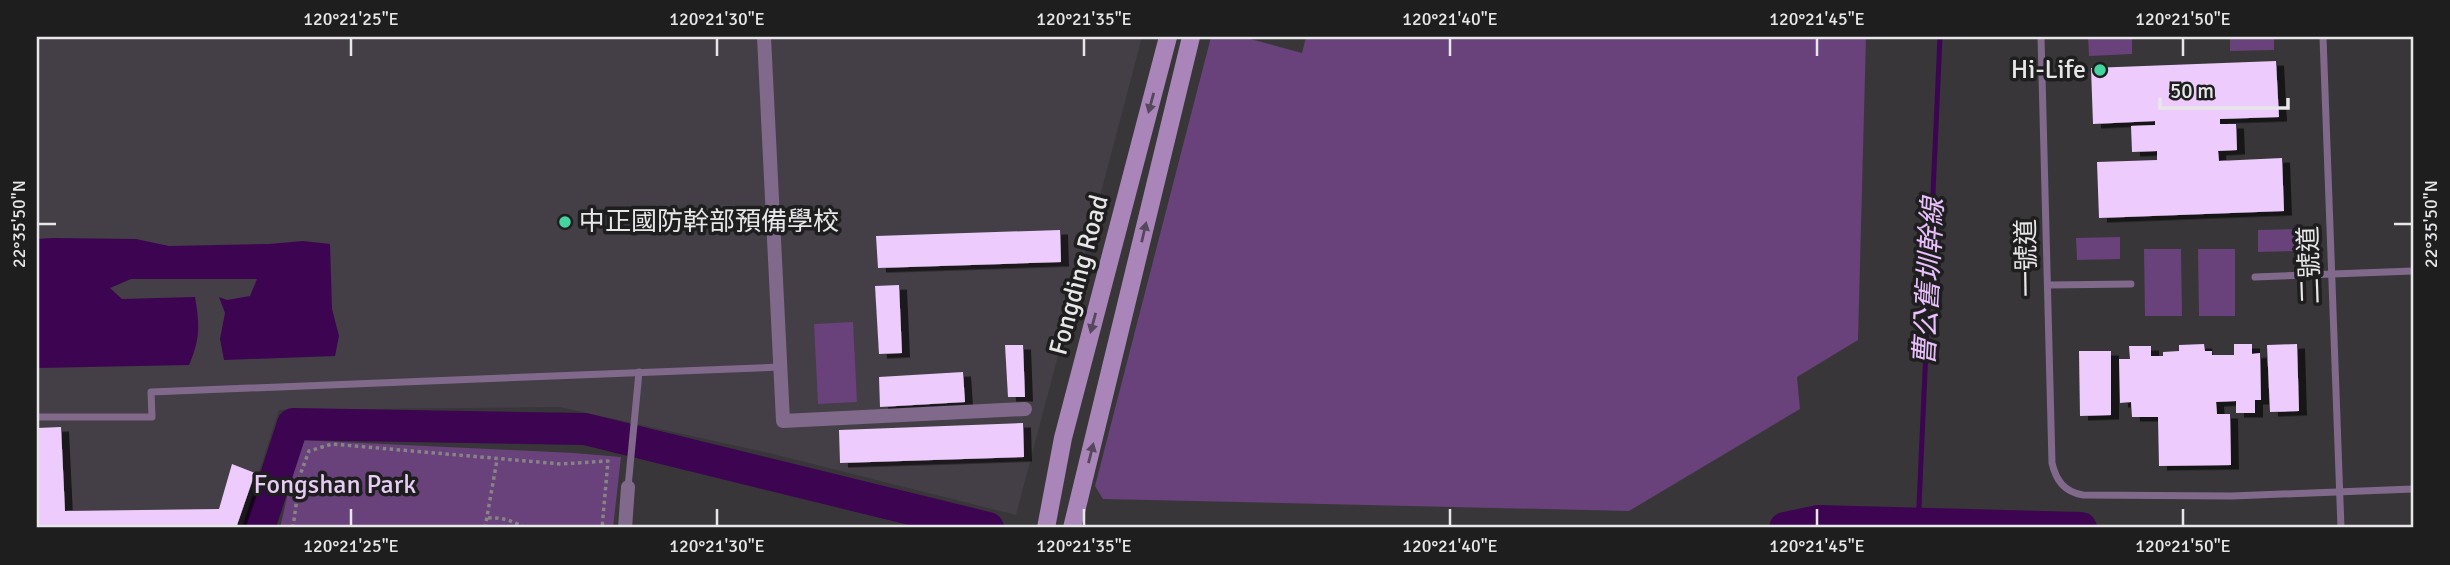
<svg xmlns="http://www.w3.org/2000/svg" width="2450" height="565" viewBox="0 0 2450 565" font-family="Signika,'Noto Sans TC',sans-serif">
  <defs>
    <filter id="shadow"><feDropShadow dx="8" dy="4.5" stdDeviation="0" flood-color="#0009"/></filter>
  </defs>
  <rect width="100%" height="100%" fill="#383639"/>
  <polygon fill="#443e46" points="37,37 1142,37 1016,515 769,453 560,407 279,410 241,528 37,528"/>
  <g fill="#69417b">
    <polygon points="1211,37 1243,37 1302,53 1306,37 1866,37 1858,340 1797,377 1800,409 1629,511 1103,499 1095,486"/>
    <polygon points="2088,37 2132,37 2132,54 2089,56"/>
    <polygon points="2230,37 2274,37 2274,50 2230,51"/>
    <polygon points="2301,229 2302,251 2258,252 2258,230"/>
    <polygon points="2120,237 2120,259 2077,260 2076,238"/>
    <polygon points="2144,249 2181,249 2182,316 2145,316"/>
    <polygon points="2198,249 2235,249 2235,316 2199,316"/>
    <polygon points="853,322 857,402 818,404 814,324"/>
    <polygon points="300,440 574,453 621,457 613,528 280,528"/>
  </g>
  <path fill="#3d0451" d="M53,238l83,1 33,7 100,-2 34,-3 27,3 2,65 7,27 -4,20 -111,4 -4,-21 5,-26 -6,-16 8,3 23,-4 7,-17h-126l-21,9 12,11 73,-2c5,29 5,42 -6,68l-152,3v-129z"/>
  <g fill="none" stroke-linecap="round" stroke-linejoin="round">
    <polyline stroke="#3d0451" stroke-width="5" points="1918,528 1940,37"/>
    <g stroke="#3d0451" stroke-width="32">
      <polyline points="259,528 293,424 585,429 988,528"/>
      <polyline points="1785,528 1819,521 2081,528"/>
    </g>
  </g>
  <g fill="#edcbfd" filter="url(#shadow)">
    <polygon points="2276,61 2279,117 2220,119 2220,124 2236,124 2237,150 2218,151 2219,161 2282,158 2284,211 2099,218 2097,162 2157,160 2157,151 2132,152 2131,126 2155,125 2155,121 2093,124 2091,68"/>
    <polygon points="1060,230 1061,262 878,268 876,236"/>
    <polygon points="899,285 902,353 879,354 875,286"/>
    <polygon points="2204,344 2205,351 2212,351 2212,355 2234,355 2234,344 2252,344 2252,354 2260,353 2261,400 2255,400 2255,413 2236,413 2236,401 2216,402 2217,414 2230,414 2231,465 2159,466 2158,417 2132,417 2131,402 2120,403 2119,359 2130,359 2129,346 2151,346 2151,356 2163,356 2163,352 2179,351 2179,345"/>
    <polygon points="2297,344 2299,411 2270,412 2267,345"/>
    <polygon points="1005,345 1023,345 1025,397 1008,397"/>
    <polygon points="2079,351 2111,351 2111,415 2080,416"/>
    <polygon points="963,372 965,402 880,407 879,377"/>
    <polygon points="1023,423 1024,457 840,463 839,430"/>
    <polygon points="61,427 65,511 219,509 232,464 255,473 236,528 37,528 37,428"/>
  </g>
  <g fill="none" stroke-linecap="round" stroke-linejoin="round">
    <g stroke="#868487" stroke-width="3.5" stroke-dasharray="3.5 3.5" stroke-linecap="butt">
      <path d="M488,518c14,-1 25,3 37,10"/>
      <polyline points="293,528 300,475 309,451 332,444 561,464 608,461 602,528"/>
      <polyline points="485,528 497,460"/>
    </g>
    <g stroke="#80698b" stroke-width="7">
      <path d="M2041,37l11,426c4,17 12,29 31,32l149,1 181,-7"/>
      <polyline points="2323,37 2341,528"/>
      <polyline points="2255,277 2413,271"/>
      <polyline points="2049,285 2131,284"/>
      <polyline points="37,417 152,417 151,392 780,367"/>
      <polyline points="628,487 639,372"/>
    </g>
    <g stroke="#80698b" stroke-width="14">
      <polyline points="764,37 783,421 1025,409"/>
      <polyline points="625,528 628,487"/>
    </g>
    <g stroke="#a985ba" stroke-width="18">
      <polyline points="1046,528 1063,438 1168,37"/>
      <polyline points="1072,528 1191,37"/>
    </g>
  </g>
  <defs><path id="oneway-solid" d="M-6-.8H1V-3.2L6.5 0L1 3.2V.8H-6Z" transform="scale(1.75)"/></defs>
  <g fill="#56475d">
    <use href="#oneway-solid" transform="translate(1151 103) rotate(105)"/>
    <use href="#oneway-solid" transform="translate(1144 232) rotate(-77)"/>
    <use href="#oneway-solid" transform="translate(1093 323) rotate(105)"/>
    <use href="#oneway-solid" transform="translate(1091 453) rotate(-76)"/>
  </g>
  <path fill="none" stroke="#e7e6e8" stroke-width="2.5" d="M351,38v18M717,38v18M1084,38v18M1450,38v18M1817,38v18M2183,38v18M38,224h18M2394,224h18M351,509v17M717,509v17M1084,509v17M1450,509v17M1817,509v17M2183,509v17"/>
  <g fill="#44d49f" stroke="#1f1e1f" stroke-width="2.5">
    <circle cx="2100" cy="70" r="7"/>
    <circle cx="565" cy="222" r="7"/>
  </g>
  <g text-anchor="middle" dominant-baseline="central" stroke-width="7" stroke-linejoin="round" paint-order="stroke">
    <g font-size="26" fill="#e7e6e8" stroke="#1f1e1f" text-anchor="end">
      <text x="2086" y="70">Hi-Life</text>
      <text x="579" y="222" text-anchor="start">中正國防幹部預備學校</text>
    </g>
    <g font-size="26" fill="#e7e6e8" stroke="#1f1e1f">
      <text transform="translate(2027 258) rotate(-91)">一號道</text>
      <text transform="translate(2310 265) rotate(-92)">二號道</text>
      <text transform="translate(1079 275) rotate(-75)">Fongding Road</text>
    </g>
    <g font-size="26" fill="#e7ccf5" stroke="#1f1e1f">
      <text x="335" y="485">Fongshan Park</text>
    </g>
    <g font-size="28" font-style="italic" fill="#e9c0fd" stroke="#1f1e1f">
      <text transform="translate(1929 282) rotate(-87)">曹公舊圳幹線</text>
    </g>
  </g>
  <rect width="2450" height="565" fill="none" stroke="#1f1e1f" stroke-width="77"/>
  <path d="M2160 98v10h128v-10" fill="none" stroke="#e7e6e8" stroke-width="3.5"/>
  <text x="2170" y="98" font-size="21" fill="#e7e6e8" stroke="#1f1e1f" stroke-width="5" paint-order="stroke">50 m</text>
  <rect x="38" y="38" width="2374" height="488" fill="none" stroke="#e7e6e8" stroke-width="2.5"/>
  <g font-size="18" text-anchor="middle" fill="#e7e6e8">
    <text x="351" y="25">120°21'25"E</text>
    <text x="717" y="25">120°21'30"E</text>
    <text x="1084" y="25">120°21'35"E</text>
    <text x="1450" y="25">120°21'40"E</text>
    <text x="1817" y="25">120°21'45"E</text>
    <text x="2183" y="25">120°21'50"E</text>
    <text transform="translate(19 224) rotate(-90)" y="6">22°35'50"N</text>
    <text transform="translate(2431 224) rotate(-90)" y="6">22°35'50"N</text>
    <text x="351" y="552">120°21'25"E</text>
    <text x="717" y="552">120°21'30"E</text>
    <text x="1084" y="552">120°21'35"E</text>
    <text x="1450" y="552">120°21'40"E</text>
    <text x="1817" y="552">120°21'45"E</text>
    <text x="2183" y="552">120°21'50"E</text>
  </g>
</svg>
